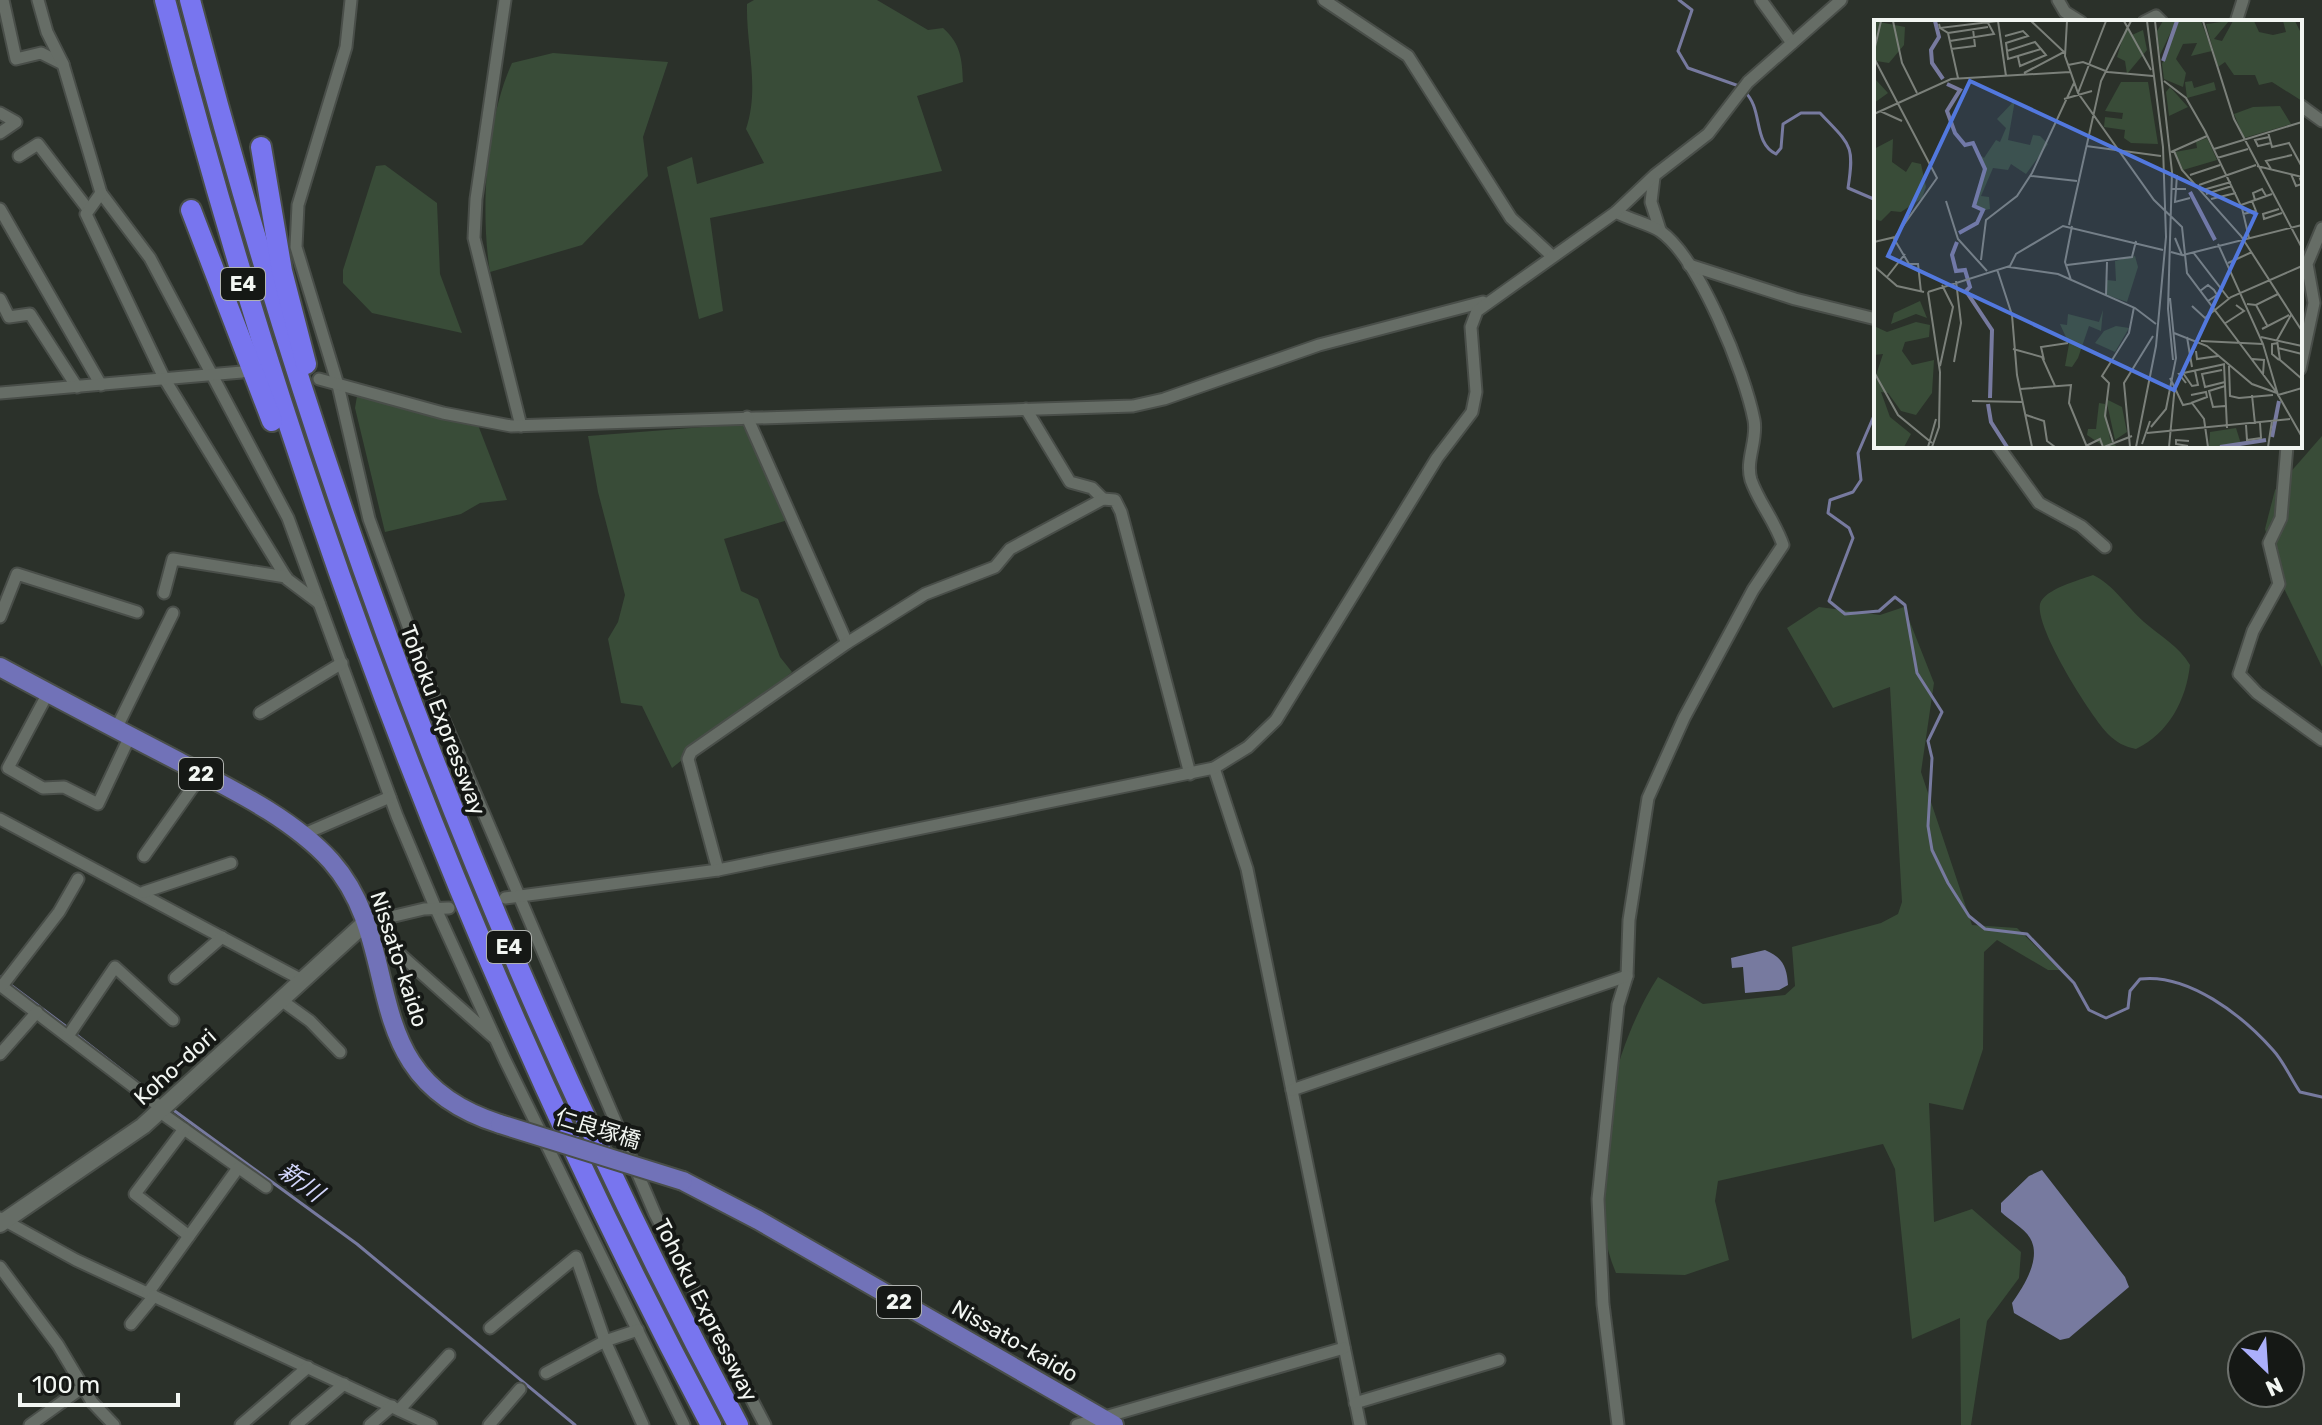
<svg xmlns="http://www.w3.org/2000/svg" width="2322" height="1425" viewBox="0 0 2322 1425" font-family="Rubik,'Noto Sans JP',sans-serif">
  <rect width="100%" height="100%" fill="#2b312a"/>
  <g fill="#394c38">
    <path d="M754,0h123l51,30 15,-2c18,16 19,31 20,54l-46,14 25,75 -232,47 13,93 -24,8 -32,-152 25,-10 5,27 67,-21 -18,-34c14,-42 0,-82 1,-125z"/>
    <path d="M553,53l115,9 -25,75 5,39 -66,69 -92,27c-10,-62 -4,-151 22,-209z"/>
    <polygon points="385,165 437,203 440,274 462,333 372,313 343,283 343,270 376,166"/>
    <polygon points="357,396 478,425 507,500 480,503 461,514 385,532 355,408"/>
    <polygon points="742,424 788,520 724,539 741,591 758,599 780,657 792,672 672,768 642,706 621,703 608,639 618,622 625,595 598,492 588,436"/>
    <polygon points="2322,436 2322,667 2279,578 2265,529 2275,490"/>
    <path d="M2093,575c21,10 34,32 51,47 16,14 35,24 46,43 -4,35 -21,68 -54,84 -11,-2 -20,-7 -27,-14 -18,-18 -74,-107 -69,-131 4,-15 40,-24 53,-29z"/>
    <path d="M1819,607l61,8 24,-8 30,76 -13,89 51,153 45,3 43,42h-12l-51,-30 -13,12 -1,97 -20,61 -34,-7 5,119 38,-13 49,43 -2,26 -32,43 -16,104h-10l-1,-107 -48,21 -17,-170 -12,-25 -165,37 -3,20 14,59 -44,15 -69,-2c-36,-86 -8,-218 42,-296l45,27 82,-9 10,-9 -3,-39 89,-24 17,-9 4,-12 -12,-215 -57,21 -46,-80z"/>
  </g>
  <g fill="#777a9f">
    <path d="M1765,950c17,7 22,16 23,35l-9,5 -34,3 -2,-26 -11,1 -1,-10z"/>
    <path d="M2042,1170l83,107 4,10 -60,51 -9,2 -46,-27 -2,-10c12,-17 30,-45 18,-65 -6,-10 -21,-18 -29,-26v-9l28,-27z"/>
  </g>
  <g fill="none" stroke-linecap="round" stroke-linejoin="round">
    <g stroke="#777a9f" stroke-width="3">
      <polyline points="1679,0 1692,10 1678,51 1688,68 1739,86"/>
      <path d="M1744,91c20,18 8,51 32,63l5,-6 2,-24 18,-11h19c30,32 35,31 28,75l28,12"/>
      <polyline points="1876,251 1876,253"/>
      <path d="M1876,411l-18,42 3,27 -8,12 -23,8 -2,13 21,15 4,10 -24,63 16,13 34,-3 16,-14 10,8 12,68 25,39 -14,29 4,17 -4,68 4,24 16,33 21,33 16,13 42,5 47,49 15,27 17,8 22,-10 2,-17 10,-12c48,-6 102,36 133,71 11,12 18,29 27,42l22,5"/>
      <polyline points="0,977 68,1028"/>
      <polyline points="74,1033 160,1100"/>
      <polyline points="172,1109 357,1244 575,1425"/>
    </g>
    <defs>
      <g id="street">
        <polyline points="3,0 16,59 41,53 63,64"/>
        <polyline points="38,0 47,32 63,64 101,193 150,258 288,518 397,816 436,909 505,1060 684,1425"/>
        <polyline points="351,0 346,47 298,205 296,247 338,385 369,519 434,697 655,1214 765,1425"/>
        <polyline points="505,0 476,199 474,238 521,426"/>
        <polyline points="1324,0 1408,56 1511,218 1552,256"/>
        <polyline points="1761,0 1792,43"/>
        <polyline points="2058,0 2065,12 2081,22"/>
        <polyline points="2144,22 2156,16 2162,22"/>
        <polyline points="2236,22 2243,0"/>
        <polyline points="2300,105 2322,121"/>
        <polyline points="0,113 16,122 0,133"/>
        <polyline points="19,156 38,144 87,208"/>
        <polyline points="1654,177 1651,202 1660,230"/>
        <polyline points="101,193 86,214 164,378 287,579 319,603"/>
        <polyline points="0,209 101,385"/>
        <path d="M1616,212c12,7 36,13 44,19 39,27 85,142 94,189 4,20 -9,40 -3,60 8,23 24,41 32,65l-30,45 -69,128 -36,80 -19,122 -2,56 -9,29 -20,194 5,105 15,121"/>
        <polyline points="1689,265 1795,299 1876,319"/>
        <polyline points="0,299 9,317 30,314 77,387"/>
        <polyline points="2300,369 2314,303 2307,264 2322,228"/>
        <polyline points="319,379 443,413 511,426 1133,406 1164,399 1319,345 1483,302"/>
        <polyline points="0,393 242,372"/>
        <polyline points="1026,409 1070,482 1092,488 1103,499"/>
        <polyline points="747,417 847,643"/>
        <polyline points="1998,446 2039,503 2081,526 2105,547"/>
        <polyline points="2287,446 2281,518 2269,543 2279,584 2253,631 2239,674 2257,693 2322,740"/>
        <polyline points="164,593 173,559 286,577"/>
        <polyline points="0,617 17,574 137,612"/>
        <polyline points="48,693 8,768 43,788 64,787 98,804 130,736"/>
        <polyline points="260,713 342,663"/>
        <polyline points="116,729 173,613"/>
        <polyline points="1214,768 1247,869 1360,1425"/>
        <polyline points="0,819 302,980"/>
        <polyline points="302,835 390,797"/>
        <polyline points="144,856 202,774"/>
        <polyline points="718,870 688,759 691,752 847,643 925,594 995,567 1010,549 1103,499 1115,500 1121,512 1190,774"/>
        <polyline points="144,892 231,863"/>
        <polyline points="505,898 718,870 1214,768 1248,747 1276,720 1437,458 1472,412 1476,392 1471,327 1477,311 1616,212 1655,175 1708,134 1748,82 1841,0"/>
        <polyline points="449,908 424,909 365,923 493,1037"/>
        <polyline points="175,978 222,937"/>
        <polyline points="0,985 163,1109"/>
        <polyline points="2,986 59,912 78,879"/>
        <polyline points="281,1000 310,1021 340,1052"/>
        <polyline points="68,1036 115,967 173,1020"/>
        <polyline points="0,1054 37,1012"/>
        <polyline points="1292,1090 1627,976"/>
        <polyline points="160,1112 266,1187"/>
        <polyline points="184,1129 135,1194 189,1236"/>
        <polyline points="0,1218 76,1260 431,1425"/>
        <polyline points="0,1267 58,1345 92,1402 114,1425"/>
        <polyline points="148,1293 238,1168"/>
        <polyline points="131,1324 154,1296"/>
        <polyline points="490,1328 576,1257 605,1341 638,1330"/>
        <polyline points="546,1373 605,1341 643,1425"/>
        <polyline points="1355,1403 1499,1360"/>
        <polyline points="399,1410 449,1355"/>
        <polyline points="30,1425 83,1387"/>
        <polyline points="241,1425 308,1367"/>
        <polyline points="296,1425 344,1384"/>
        <polyline points="370,1425 392,1406"/>
        <polyline points="489,1425 520,1389"/>
        <polyline points="1077,1425 1344,1348"/>
      </g>
      <polyline id="secondary" points="0,1224 143,1126 365,923"/>
      <g id="primary">
        <path d="M0,667c59,32 118,63 178,94 51,27 113,56 153,100 78,88 19,216 169,263"/>
        <polyline points="683,1181 758,1220 1114,1425"/>
      </g>
      <g id="highway">
        <path d="M165,0c128,495 306,973 546,1425"/>
        <path d="M190,0c128,495 307,973 548,1425"/>
        <polyline points="261,147 282,271 306,364"/>
        <polyline points="191,210 272,421"/>
      </g>
    </defs>
    <use href="#street" stroke="#494e49" stroke-width="15"/>
    <use href="#secondary" stroke="#494e49" stroke-width="20"/>
    <use href="#primary" stroke="#494e49" stroke-width="22"/>
    <use href="#highway" stroke="#494e49" stroke-width="24"/>
    <use href="#street" stroke="#666d66" stroke-width="11"/>
    <use href="#secondary" stroke="#666d66" stroke-width="16"/>
    <use href="#primary" stroke="#7172b8" stroke-width="18"/>
    <use href="#highway" stroke="#7875ef" stroke-width="20"/>
    <defs>
      <polyline id="primary-bridge" points="500,1124 683,1181"/>
    </defs>
    <use href="#primary-bridge" stroke="#494e49" stroke-width="22" stroke-linecap="butt"/>
    <use href="#primary-bridge" stroke="#7172b8" stroke-width="18"/>
  </g>
  <g text-anchor="middle" dominant-baseline="central" stroke-width="8" stroke-linejoin="round" paint-order="stroke">
    <g fill="#151815" stroke="#b0b3b0" stroke-width="2">
      <rect x="221" y="268" width="44" height="32" rx="6"/>
      <rect x="179" y="758" width="44" height="32" rx="6"/>
      <rect x="487" y="931" width="44" height="32" rx="6"/>
      <rect x="877" y="1286" width="44" height="32" rx="6"/>
    </g>
    <g font-size="20" font-weight="bold" fill="#f2f6f2">
      <text x="243" y="284">E4</text>
      <text x="201" y="774">22</text>
      <text x="509" y="947">E4</text>
      <text x="899" y="1302">22</text>
    </g>
    <g font-size="22" fill="#f2f6f2" stroke="#151815">
      <text transform="translate(443 720) rotate(69)">Tohoku Expressway</text>
      <text transform="translate(399 959) rotate(72)">Nissato-kaido</text>
      <text transform="translate(175 1067) rotate(-42)">Koho-dori</text>
      <text transform="translate(598 1129) rotate(17)">仁良塚橋</text>
      <text transform="translate(706 1310) rotate(63)">Tohoku Expressway</text>
      <text transform="translate(1015 1341) rotate(30)">Nissato-kaido</text>
    </g>
    <g font-size="24" font-style="italic" fill="#d2d5fb" stroke="#151815">
      <text transform="translate(301 1182) rotate(36)">新川</text>
    </g>
  </g>
  <g transform="translate(1874 20)">
    <rect width="428" height="428" fill="#2b312a"/>
    <path d="M0,1l31,6 -1,18 -15,18 -13,-2v19l12,13 -14,10zM289,1h13l-16,34 -3,-24zM305,1h22l11,30 -21,5 6,-13 -14,1 -7,15 10,14 -3,14 -19,-8 -2,-15zM355,1l-15,18 8,2 11,-20h21l5,11 14,3 13,-3 -3,-11h12l7,14v66l-30,-19 -13,3 -4,-10h-21l-9,-13 -7,5 -12,-43zM252,7l6,8 11,-5 4,20 -20,24 -2,-13 -8,-4zM318,61l2,7 20,-6 2,8 -29,8 -2,-16zM247,62h27l10,62 -27,-1 -7,-5 1,-8 -21,-3 1,-10 17,2 1,-6 -18,-2zM296,67l18,20 -19,9 -3,-24zM141,80l-7,40 22,5 3,-10 7,1 8,8 -22,30 -15,-10 -3,6 -15,-2 -12,28 8,1 1,12 -5,1 -11,-5 10,-42 -8,-11 8,6 12,-18 4,2 6,-14 -9,-9zM406,86l11,18 -47,14 -10,-24 19,-7zM333,118l10,22 -34,10 -8,-18 22,-4 -1,-6zM19,119l-1,23 14,10 6,-10 9,2 5,23 -4,11 -21,14 -10,-1 -10,10 -7,-2v-70zM261,236l3,11 -11,35 -20,-7v-15l9,1 -1,-20zM46,281l7,17 -11,-4 -25,10 3,-11zM229,290l-2,21 -12,-5 -11,32 -6,9 -7,-1 4,-22 -9,-20 7,1 1,-11 31,8zM42,302l14,3 -1,12 -24,5 -3,9 10,14 22,-5 -2,33 -16,22 -15,-4 -13,-18 -7,-1 9,25 21,17 -7,13h-30v-66l9,-27 -9,1v-29l13,6zM242,306l13,2 -14,24 -20,-9 9,-12zM232,379l16,8 5,25 -12,8zM225,383l6,1 5,35 7,8h-12l-18,-12 1,-6h8zM362,408l5,16 -32,3 1,-15z" fill="#394c38"/>
    <path fill="none" stroke="#777a9f" stroke-width="4" d="M61,1l4,16 -8,13 1,13 11,16M289,41l14,-40M73,64l13,6 -13,21 8,22 10,12 8,-2 12,26 -11,37 9,4 -6,13 -18,10M316,172l25,48M83,222l-5,13 4,16 9,-1 5,17 -4,4 26,39 -2,68M114,384l3,18 16,25M398,417l7,-36M346,427l46,-7"/>
    <path fill="none" stroke="#7b807a" stroke-width="2" d="M19,1l9,42 15,30M124,1l8,55M193,1l-2,35 13,37 76,107 28,27 5,46 90,120 25,44M250,1l27,49M281,1l17,151 -4,137 5,51M329,1l31,98 68,129M65,4l1,4 58,-7M66,8l8,5 10,45M74,13l40,-6M131,16l18,-5 5,5 -22,7 2,16 33,-10 -6,-7 -28,9M76,21l44,-7 -7,-13M77,29l24,-3 -2,-17M0,31l7,-30M144,37l2,9 26,-11 -5,-6M0,38l63,120 -42,59 -21,5M194,45l15,-3 25,10 45,4M150,53l40,-21 -33,-31M290,61l22,17 19,33 37,77 7,30M204,73l28,-72M190,79l28,-8M6,91l22,10M0,94l77,-35 119,-7M394,112l4,15 17,-4 13,24M395,117l-14,3 3,6 13,-3M212,126l75,10M340,129l88,-27M300,131l8,19 59,66 61,95M297,132l36,-16M343,138l31,-9M383,146l45,11M397,149l-5,-8 26,-6M417,154l5,12 6,-2 -3,-8M303,155l-1,14h10M316,155l30,-10M157,156l46,5M325,165l57,-20M298,169h4l-1,13 15,-4M329,170l28,-8M332,174l26,-8M337,179l25,-6M381,180l-2,-7 9,-4 4,7M72,181l12,38 29,32M367,185l31,-11M405,189l-16,5 1,5 18,-6M369,194l13,-3 -4,-10M195,205l32,-144 30,-60M19,217l16,27h9l3,28M344,224l45,100 15,51 24,-7M297,232l11,3 -7,-17M319,232l36,47M309,235l119,-30M107,240l5,-40 31,-24 15,-23 42,-90M354,243l24,-11M193,245l65,-8 4,-16M0,246l23,20 27,6M135,247l49,7 77,34 21,16M123,249l15,46 5,60 15,72M13,257l18,-23M197,260l-6,-18 7,-36M326,271l8,-6 6,5 3,5 -9,6M54,272l82,-26 6,-12 47,-28 100,24M54,272l12,80 -1,55 -7,20M232,275l1,-33M373,284l9,1 22,-11M382,285l12,22M318,286l13,12 26,-21 71,-31M417,295l-14,25 3,20 22,19M350,304l20,-13 -8,-6M388,309l27,-14M300,313l33,13 45,38 25,9M313,317l5,30M387,317l41,9M327,321l62,3M404,323l-6,1v10l7,6M404,328l24,6M139,329l29,8 13,29M322,331l1,8 21,-3M378,339l12,1 -1,15M170,340l-3,-13 27,-4M80,342l7,-39 -5,-42M350,344l3,64M66,346l13,-59 -11,-22M355,346l1,30 9,2M348,350l-20,4 3,13 20,-5M0,352l24,43 34,28M309,353l9,13 6,-1 -3,-14M296,358l13,27 9,-2 12,16 4,28M312,363l-7,-9 46,-10M146,369l51,-4 -2,18 18,44M317,375l15,-3 1,5 -16,6M378,375l3,29M365,378l34,-3M98,381l50,1M351,386l-12,1 -4,-16 16,-5M152,395l18,6 3,20 8,6M372,405l1,15 14,-2 -1,-15M277,407l15,-18 10,-51 -6,-60M273,413l143,-14M239,422l-8,-26 4,-33 -7,-7 27,-43 5,-26M268,424l8,-23M212,426l14,-7 3,8M314,426l-12,-2v-4l13,1M54,427l8,-28M230,427l28,-11M256,427l-6,-64 29,-47M262,427l20,-101 10,-109 -3,-90 -16,-126M295,427l6,-62M394,427l4,-26"/>
    <path fill="#5278de" fill-opacity="0.15" stroke="#5278de" stroke-width="4" d="M96,61l286,133 -82,176 -286,-134z"/>
    <rect width="428" height="428" fill="none" stroke="#f2f6f2" stroke-width="4"/>
  </g>
  <g transform="translate(2266 1369) rotate(155)"><circle r="38" fill="#151815" stroke="#6d716d" stroke-width="2"/>
  <path d="M0-6L14 30L0 20L-14 30Z" fill="#abaffb"/>
  <text y="-12" font-size="22" font-weight="bold" text-anchor="middle" fill="#f2f6f2">N</text>
  </g>
  <path d="M20 1393v12h158v-12" fill="none" stroke="#f2f6f2" stroke-width="4"/>
  <text x="32" y="1393" font-size="24" fill="#f2f6f2" stroke="#151815" stroke-width="6" paint-order="stroke">100 m</text>
</svg>
